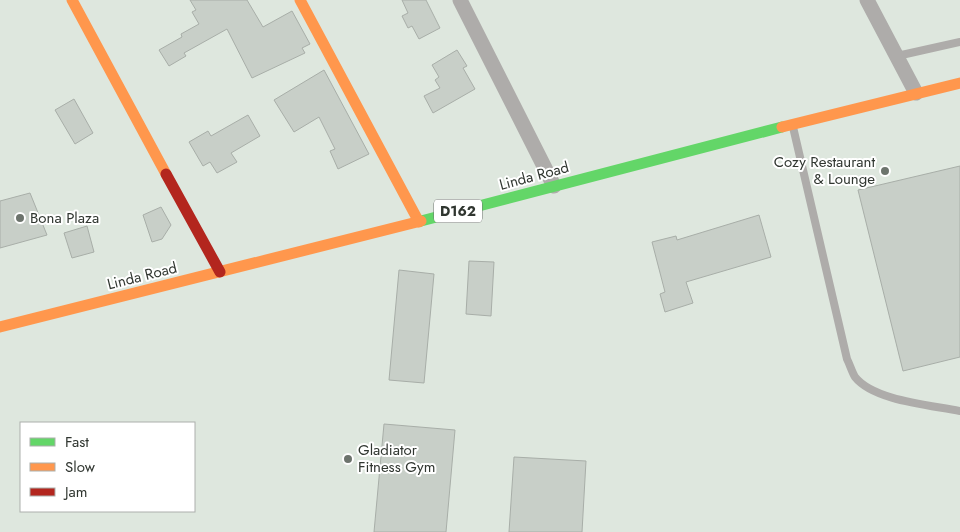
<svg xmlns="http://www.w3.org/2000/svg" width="960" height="532" viewBox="0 0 960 532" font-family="Jost,sans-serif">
  <rect width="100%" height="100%" fill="#dee7de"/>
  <g fill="#c8cfc8" stroke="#a8aea8">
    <polygon points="190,0 247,0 263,27 292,11 310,44 302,48 305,53 252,78 227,29 184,53 186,56 169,66 159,50 182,37 181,34 199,24 192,12 196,10"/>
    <polygon points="402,0 426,0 440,28 419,39 412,26 408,28 402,16 408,13"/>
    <polygon points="457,50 467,66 463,68 475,89 433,113 424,96 440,88 435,80 439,77 432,65"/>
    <polygon points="324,70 369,154 338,169 330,151 335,149 319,117 294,132 274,100"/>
    <polygon points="74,99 93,133 75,144 55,110"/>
    <polygon points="248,115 260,136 231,153 237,162 217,173 210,162 203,166 189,142 208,131 211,136"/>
    <polygon points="960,166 960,357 903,371 858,190"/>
    <polygon points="30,193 47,235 0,248 0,201"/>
    <polygon points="161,207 171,225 162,239 152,242 143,215"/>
    <polygon points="759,215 771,257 686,282 693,303 665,312 660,294 665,292 652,242 676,236 677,240"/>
    <polygon points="87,226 94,252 72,258 64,233"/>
    <polygon points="469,261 494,262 491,316 466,314"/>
    <polygon points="399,270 434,274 424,383 389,380"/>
    <polygon points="384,424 455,430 446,532 374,532"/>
    <polygon points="514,457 586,461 582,532 509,532"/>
  </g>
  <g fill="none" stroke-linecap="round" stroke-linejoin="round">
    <g stroke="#aeacaa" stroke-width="8">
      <polyline points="897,56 960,42"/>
      <path d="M793,127l54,232c3,6 5,13 8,18 19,24 76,28 105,34"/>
    </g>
    <g stroke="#aeacaa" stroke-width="15">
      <polyline points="460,0 554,186"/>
      <polyline points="867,0 916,93"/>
    </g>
    <polyline stroke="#63d668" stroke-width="11" points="421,221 782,127"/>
    <g stroke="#ff974d" stroke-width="11">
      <polyline points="72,0 166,174"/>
      <polyline points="300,0 419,222"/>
      <polyline points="782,127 960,83"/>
      <polyline points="0,327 421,221"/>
    </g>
    <polyline stroke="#b3261e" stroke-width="11" points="166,174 220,272"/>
  </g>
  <g fill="#6d746d" stroke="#fff" stroke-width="2">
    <circle cx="885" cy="171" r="5"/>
    <circle cx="20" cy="218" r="5"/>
    <circle cx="348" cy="459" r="5"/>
  </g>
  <g text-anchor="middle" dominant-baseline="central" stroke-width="4" stroke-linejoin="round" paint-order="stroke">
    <rect fill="#fff" stroke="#6e726e" stroke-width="1" x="434" y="199.5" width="48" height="23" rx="4"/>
    <g font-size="14" font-weight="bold" fill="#303630">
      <text x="458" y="211">D162</text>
    </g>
    <g font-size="15" fill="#303630" stroke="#fff" text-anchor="start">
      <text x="875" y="162" text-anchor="end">Cozy Restaurant<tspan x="875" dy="17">&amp; Lounge</tspan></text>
      <text x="30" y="218">Bona Plaza</text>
      <text x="358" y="450">Gladiator<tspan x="358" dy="17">Fitness Gym</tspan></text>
    </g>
    <g font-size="15" fill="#303630" stroke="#fff">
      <text transform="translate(534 176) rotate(-15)">Linda Road</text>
      <text transform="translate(142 276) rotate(-14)">Linda Road</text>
    </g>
  </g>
  <rect x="20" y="422" width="175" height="90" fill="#ffffff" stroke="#acafac"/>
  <rect x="30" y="438" width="25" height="8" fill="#63d668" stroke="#acafac"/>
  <text x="65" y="447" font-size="15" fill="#303630">Fast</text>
  <rect x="30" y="463" width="25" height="8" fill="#ff974d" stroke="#acafac"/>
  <text x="65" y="472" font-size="15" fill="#303630">Slow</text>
  <rect x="30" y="488" width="25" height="8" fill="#b3261e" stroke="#acafac"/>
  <text x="65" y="497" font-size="15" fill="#303630">Jam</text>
</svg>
